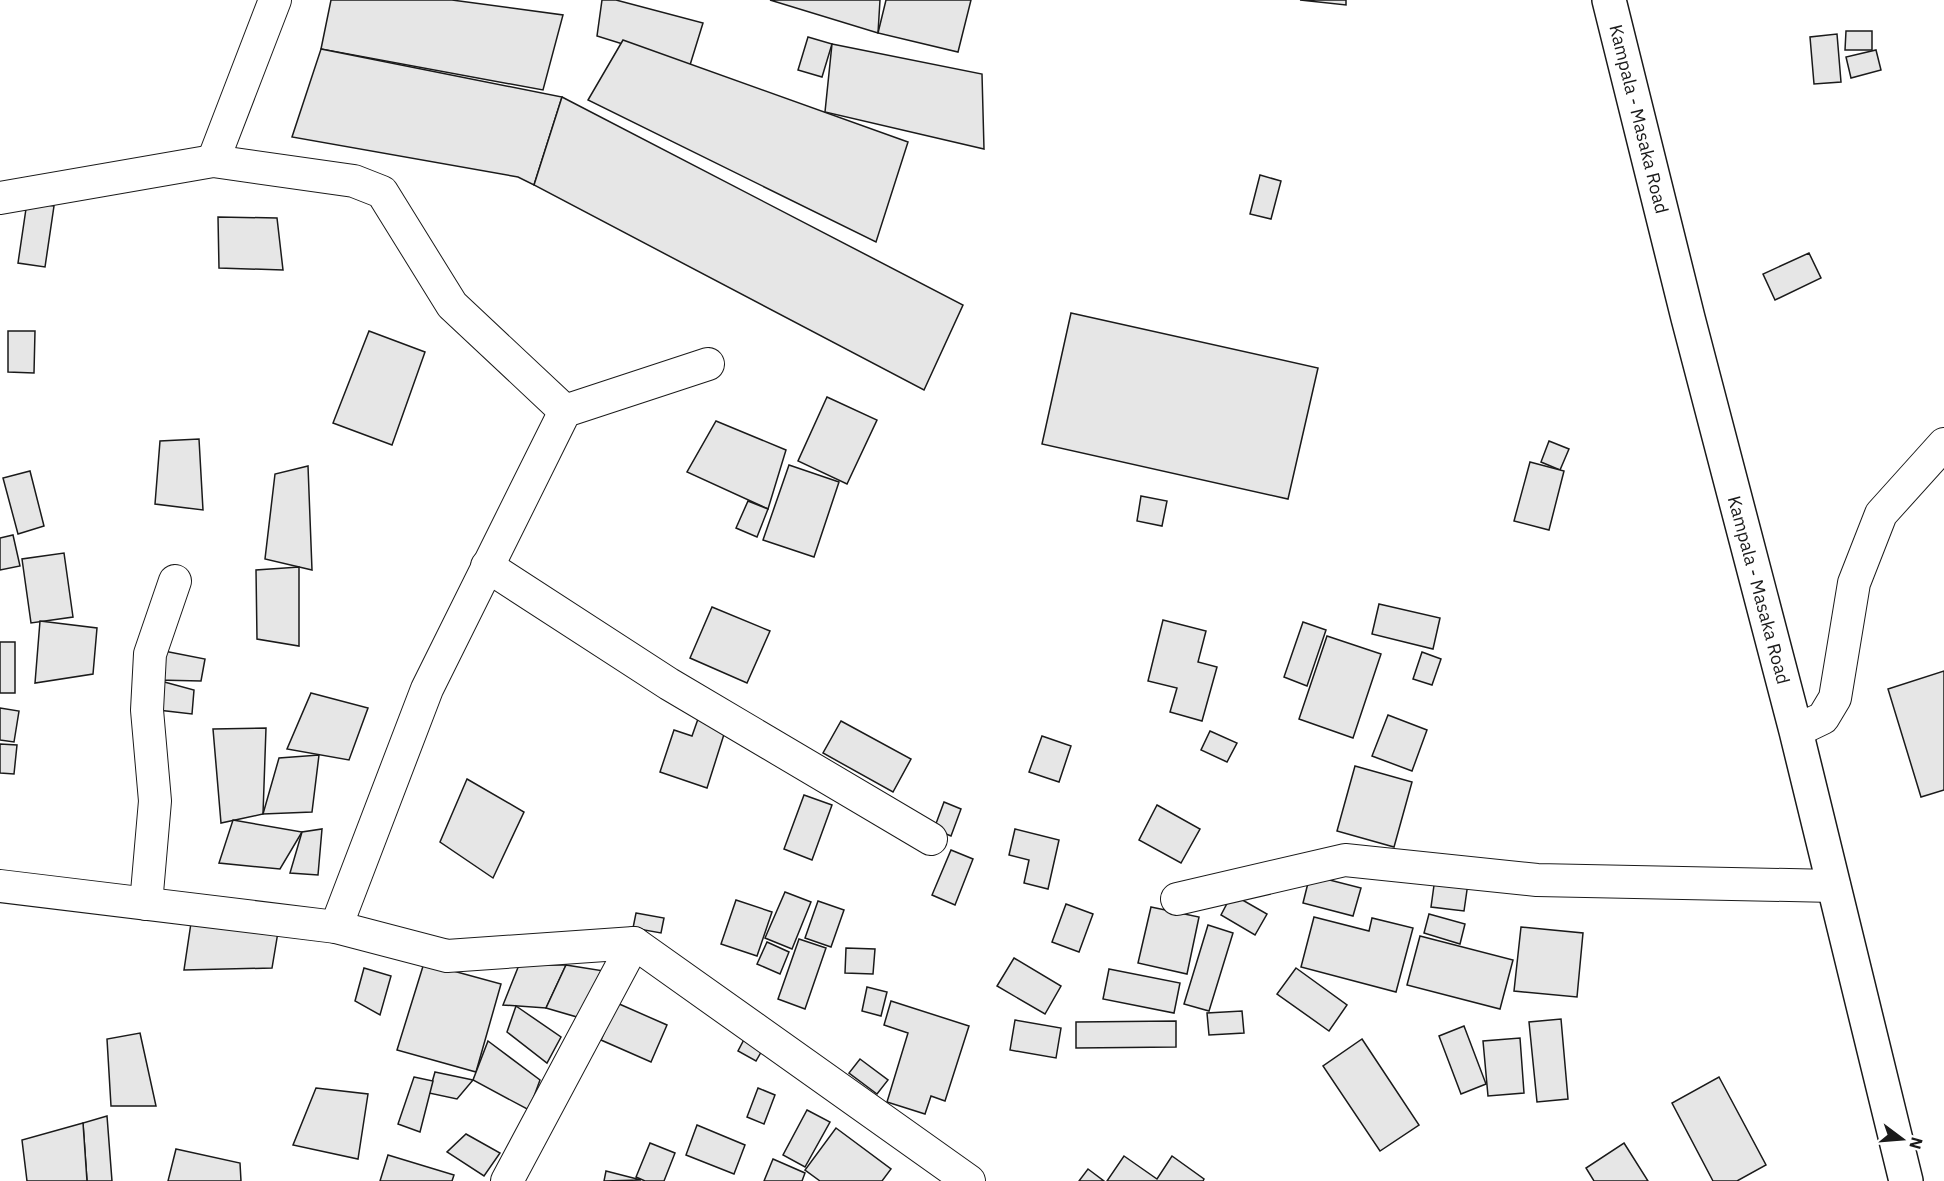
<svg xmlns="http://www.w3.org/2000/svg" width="1944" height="1181" viewBox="0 0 1944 1181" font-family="'IBM Plex Sans',sans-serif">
  <rect width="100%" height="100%" fill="#fff"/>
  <g fill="#e6e6e6" stroke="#1a1a1a" stroke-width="1.5">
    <polygon points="331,0 452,0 563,15 543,90 321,49"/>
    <polygon points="602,0 616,0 703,23 690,65 597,36"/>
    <polygon points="770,0 880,0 878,33"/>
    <polygon points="886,0 971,0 958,52 878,33"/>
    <polygon points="1300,0 1346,0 1346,5"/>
    <polygon points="1846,31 1872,31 1872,50 1845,50"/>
    <polygon points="1837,34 1841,82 1814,84 1810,37"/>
    <polygon points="808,37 832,44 822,77 798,70"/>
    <polygon points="623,40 908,142 876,242 588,100"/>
    <polygon points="832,44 982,74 984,149 825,112"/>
    <polygon points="321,49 562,97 534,185 518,177 292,137"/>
    <polygon points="1876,50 1881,70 1851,78 1846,57"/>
    <polygon points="562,97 963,305 924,390 534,185"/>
    <polygon points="1260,175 1281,181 1271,219 1250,214"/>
    <polygon points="27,202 54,206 45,267 18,263"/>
    <polygon points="218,217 277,218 283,270 219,268"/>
    <polygon points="1809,253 1821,278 1775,300 1763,274"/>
    <polygon points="1071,313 1318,368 1288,499 1042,444"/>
    <polygon points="8,331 35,331 34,373 8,372"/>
    <polygon points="369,331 425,352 392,445 333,423"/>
    <polygon points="827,397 877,420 847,484 798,461"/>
    <polygon points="716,421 786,450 768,509 687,472"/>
    <polygon points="199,439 203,510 155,504 160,441"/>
    <polygon points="1549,441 1569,449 1560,470 1541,462"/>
    <polygon points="1530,462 1564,471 1549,530 1514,521"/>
    <polygon points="789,465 839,482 814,557 763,540"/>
    <polygon points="308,466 312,570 265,559 275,474"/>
    <polygon points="30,471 44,526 18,534 3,478"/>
    <polygon points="1141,496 1167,501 1162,526 1137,521"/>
    <polygon points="748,501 768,509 757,537 736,528"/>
    <polygon points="13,535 20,566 0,570 0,538"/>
    <polygon points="64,553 73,617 31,623 22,559"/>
    <polygon points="299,567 299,646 257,639 256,570"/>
    <polygon points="1379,604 1440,618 1433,649 1372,634"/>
    <polygon points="712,607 770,631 747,683 690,658"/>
    <polygon points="1163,620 1206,631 1198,662 1217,667 1202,721 1170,712 1177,688 1148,681"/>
    <polygon points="40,621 97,628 93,674 35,683"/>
    <polygon points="1303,622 1326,630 1307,686 1284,677"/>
    <polygon points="1327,636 1381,654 1353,738 1299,719"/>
    <rect x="0" y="642" width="15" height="51"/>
    <polygon points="164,651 205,659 201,681 157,680"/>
    <polygon points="1422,652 1441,659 1432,685 1413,679"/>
    <polygon points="1944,671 1944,790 1921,797 1888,689"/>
    <polygon points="157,680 194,690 192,714 158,710"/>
    <polygon points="311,693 368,708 349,760 287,749"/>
    <polygon points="0,708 19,711 14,742 0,740"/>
    <polygon points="1388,715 1427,730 1412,771 1372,756"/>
    <polygon points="698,719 726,728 707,788 660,772 674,730 692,736"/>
    <polygon points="841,721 911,759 893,792 823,753"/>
    <polygon points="266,728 263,814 221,823 213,729"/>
    <polygon points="1210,731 1237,743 1227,762 1201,750"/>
    <polygon points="1042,736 1071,746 1059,782 1029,772"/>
    <polygon points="0,744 17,745 14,774 0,773"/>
    <polygon points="319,755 312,812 263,814 279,758"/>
    <polygon points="1355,766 1412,782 1394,847 1337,831"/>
    <polygon points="467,779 524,812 493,878 440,842"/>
    <polygon points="804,795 832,805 812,860 784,849"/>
    <polygon points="944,802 961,809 951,836 934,829"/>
    <polygon points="1157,805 1200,829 1181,863 1139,840"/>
    <polygon points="233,820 302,832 280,869 219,863"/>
    <polygon points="322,829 318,875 290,873 302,832"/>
    <polygon points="1015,829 1059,840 1048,889 1024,883 1029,860 1009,855"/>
    <polygon points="951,850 973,859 955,905 932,895"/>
    <polygon points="1310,875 1361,888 1353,916 1303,903"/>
    <polygon points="1435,878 1468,883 1464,911 1431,907"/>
    <polygon points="785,892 811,902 792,949 765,938"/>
    <polygon points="1232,894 1267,914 1255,935 1221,915"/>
    <polygon points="736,900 772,912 757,956 721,944"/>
    <polygon points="818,901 844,910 831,947 805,938"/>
    <polygon points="1066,904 1093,914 1079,952 1052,942"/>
    <polygon points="1151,907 1199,917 1187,974 1138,963"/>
    <polygon points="636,913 664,918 661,933 633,928"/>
    <polygon points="1429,914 1465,924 1460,944 1424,933"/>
    <polygon points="1314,917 1369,931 1372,918 1413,928 1396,992 1301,967"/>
    <polygon points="191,923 278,932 272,968 184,970"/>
    <polygon points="1208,925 1233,933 1209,1011 1184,1004"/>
    <polygon points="1521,927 1583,933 1577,997 1514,991"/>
    <polygon points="1420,936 1513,960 1500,1009 1407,985"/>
    <polygon points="799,939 826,948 805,1009 778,999"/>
    <polygon points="767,942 789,952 780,974 757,964"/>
    <polygon points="846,948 875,949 873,974 845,973"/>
    <polygon points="1014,958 1061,986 1045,1014 997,986"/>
    <polygon points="424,963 501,984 476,1072 397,1050"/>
    <polygon points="519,965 566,965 546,1008 503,1005"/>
    <polygon points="566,965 604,971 577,1017 546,1008"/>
    <polygon points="364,968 391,976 380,1015 355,1001"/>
    <polygon points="1296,968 1347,1005 1329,1031 1277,994"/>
    <polygon points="1109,969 1180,983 1174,1013 1103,999"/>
    <polygon points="867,987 887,992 881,1016 862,1011"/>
    <polygon points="891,1001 969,1026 945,1101 931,1096 925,1114 887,1102 908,1033 884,1025"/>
    <polygon points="617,1003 667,1025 651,1062 601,1040"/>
    <polygon points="516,1006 561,1037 547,1063 507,1032"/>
    <polygon points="1242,1011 1244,1033 1209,1035 1207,1013"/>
    <polygon points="1561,1019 1568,1099 1537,1102 1529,1022"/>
    <polygon points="1015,1020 1061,1028 1056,1058 1010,1050"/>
    <polygon points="1176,1021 1176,1047 1076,1048 1076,1022"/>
    <polygon points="1464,1026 1486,1084 1461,1094 1439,1036"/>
    <polygon points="749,1030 768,1040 756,1061 738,1051"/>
    <polygon points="140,1033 156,1106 111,1106 107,1039"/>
    <polygon points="1520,1038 1524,1093 1488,1096 1483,1041"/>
    <polygon points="1362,1039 1419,1125 1380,1151 1323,1066"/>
    <polygon points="488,1041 540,1080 529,1110 473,1080"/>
    <polygon points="860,1059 888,1080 877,1094 849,1073"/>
    <polygon points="435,1072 473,1080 457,1099 429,1093"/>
    <polygon points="414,1077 433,1081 420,1132 398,1124"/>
    <polygon points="1719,1077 1766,1165 1737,1181 1713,1181 1672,1103"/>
    <polygon points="316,1088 368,1094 358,1159 293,1145"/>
    <polygon points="758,1088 775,1095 764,1124 747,1117"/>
    <polygon points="807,1110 830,1122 805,1167 783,1155"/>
    <polygon points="107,1116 112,1181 87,1181 83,1123"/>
    <polygon points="83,1123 87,1181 27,1181 22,1140"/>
    <polygon points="697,1125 745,1145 734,1174 686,1155"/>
    <polygon points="836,1128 891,1169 882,1181 820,1181 805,1170"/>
    <polygon points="466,1134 500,1153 484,1176 447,1152"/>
    <polygon points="650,1143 675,1153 664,1181 645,1181 636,1177"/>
    <polygon points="1624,1143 1648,1181 1594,1181 1586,1168"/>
    <polygon points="176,1149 240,1163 241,1181 168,1181"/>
    <polygon points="388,1155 454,1175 452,1181 380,1181"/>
    <polygon points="1124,1156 1157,1179 1172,1156 1204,1179 1203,1181 1107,1181"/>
    <polygon points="773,1159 805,1173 802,1181 764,1181"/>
    <polygon points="1088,1169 1104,1181 1079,1181"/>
    <polygon points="606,1171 641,1180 604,1181"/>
  </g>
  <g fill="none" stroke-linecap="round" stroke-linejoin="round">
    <defs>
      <g id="minor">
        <polyline points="213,161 275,0"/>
        <polyline points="0,198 213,161 354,181 382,192 452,305 565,411"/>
        <polyline points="487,566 669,684 931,839"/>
        <polyline points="1796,731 1823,718 1835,698 1854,583 1881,514 1944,444"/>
        <polyline points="0,886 336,927 447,956 634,943 969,1181"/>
        <polyline points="1177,899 1345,860 1537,880 1834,886"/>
        <polyline points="146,904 155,801 147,710 150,654 175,581"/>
        <polyline points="336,927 427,689 565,411 708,364"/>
        <polyline points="507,1181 634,943"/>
      </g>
      <polyline id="primary" points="1609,0 1688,318 1796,731 1906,1181"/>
    </defs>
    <use href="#minor" stroke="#1a1a1a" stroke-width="34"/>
    <use href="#primary" stroke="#1a1a1a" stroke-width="36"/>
    <use href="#minor" stroke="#fff" stroke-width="32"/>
    <use href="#primary" stroke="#fff" stroke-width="33"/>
  </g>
  <g text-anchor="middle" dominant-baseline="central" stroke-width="4.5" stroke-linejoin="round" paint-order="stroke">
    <g font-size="18" fill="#1a1a1a" stroke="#fff">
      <text transform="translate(1639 119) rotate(76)">Kampala - Masaka Road</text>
      <text transform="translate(1759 590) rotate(75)">Kampala - Masaka Road</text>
    </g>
  </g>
  <g transform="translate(1902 1139) rotate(106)" stroke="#ffffff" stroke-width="4.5" paint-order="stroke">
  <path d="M0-4.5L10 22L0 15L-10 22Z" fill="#1a1a1a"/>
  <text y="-9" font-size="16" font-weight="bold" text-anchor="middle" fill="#1a1a1a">N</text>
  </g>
</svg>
